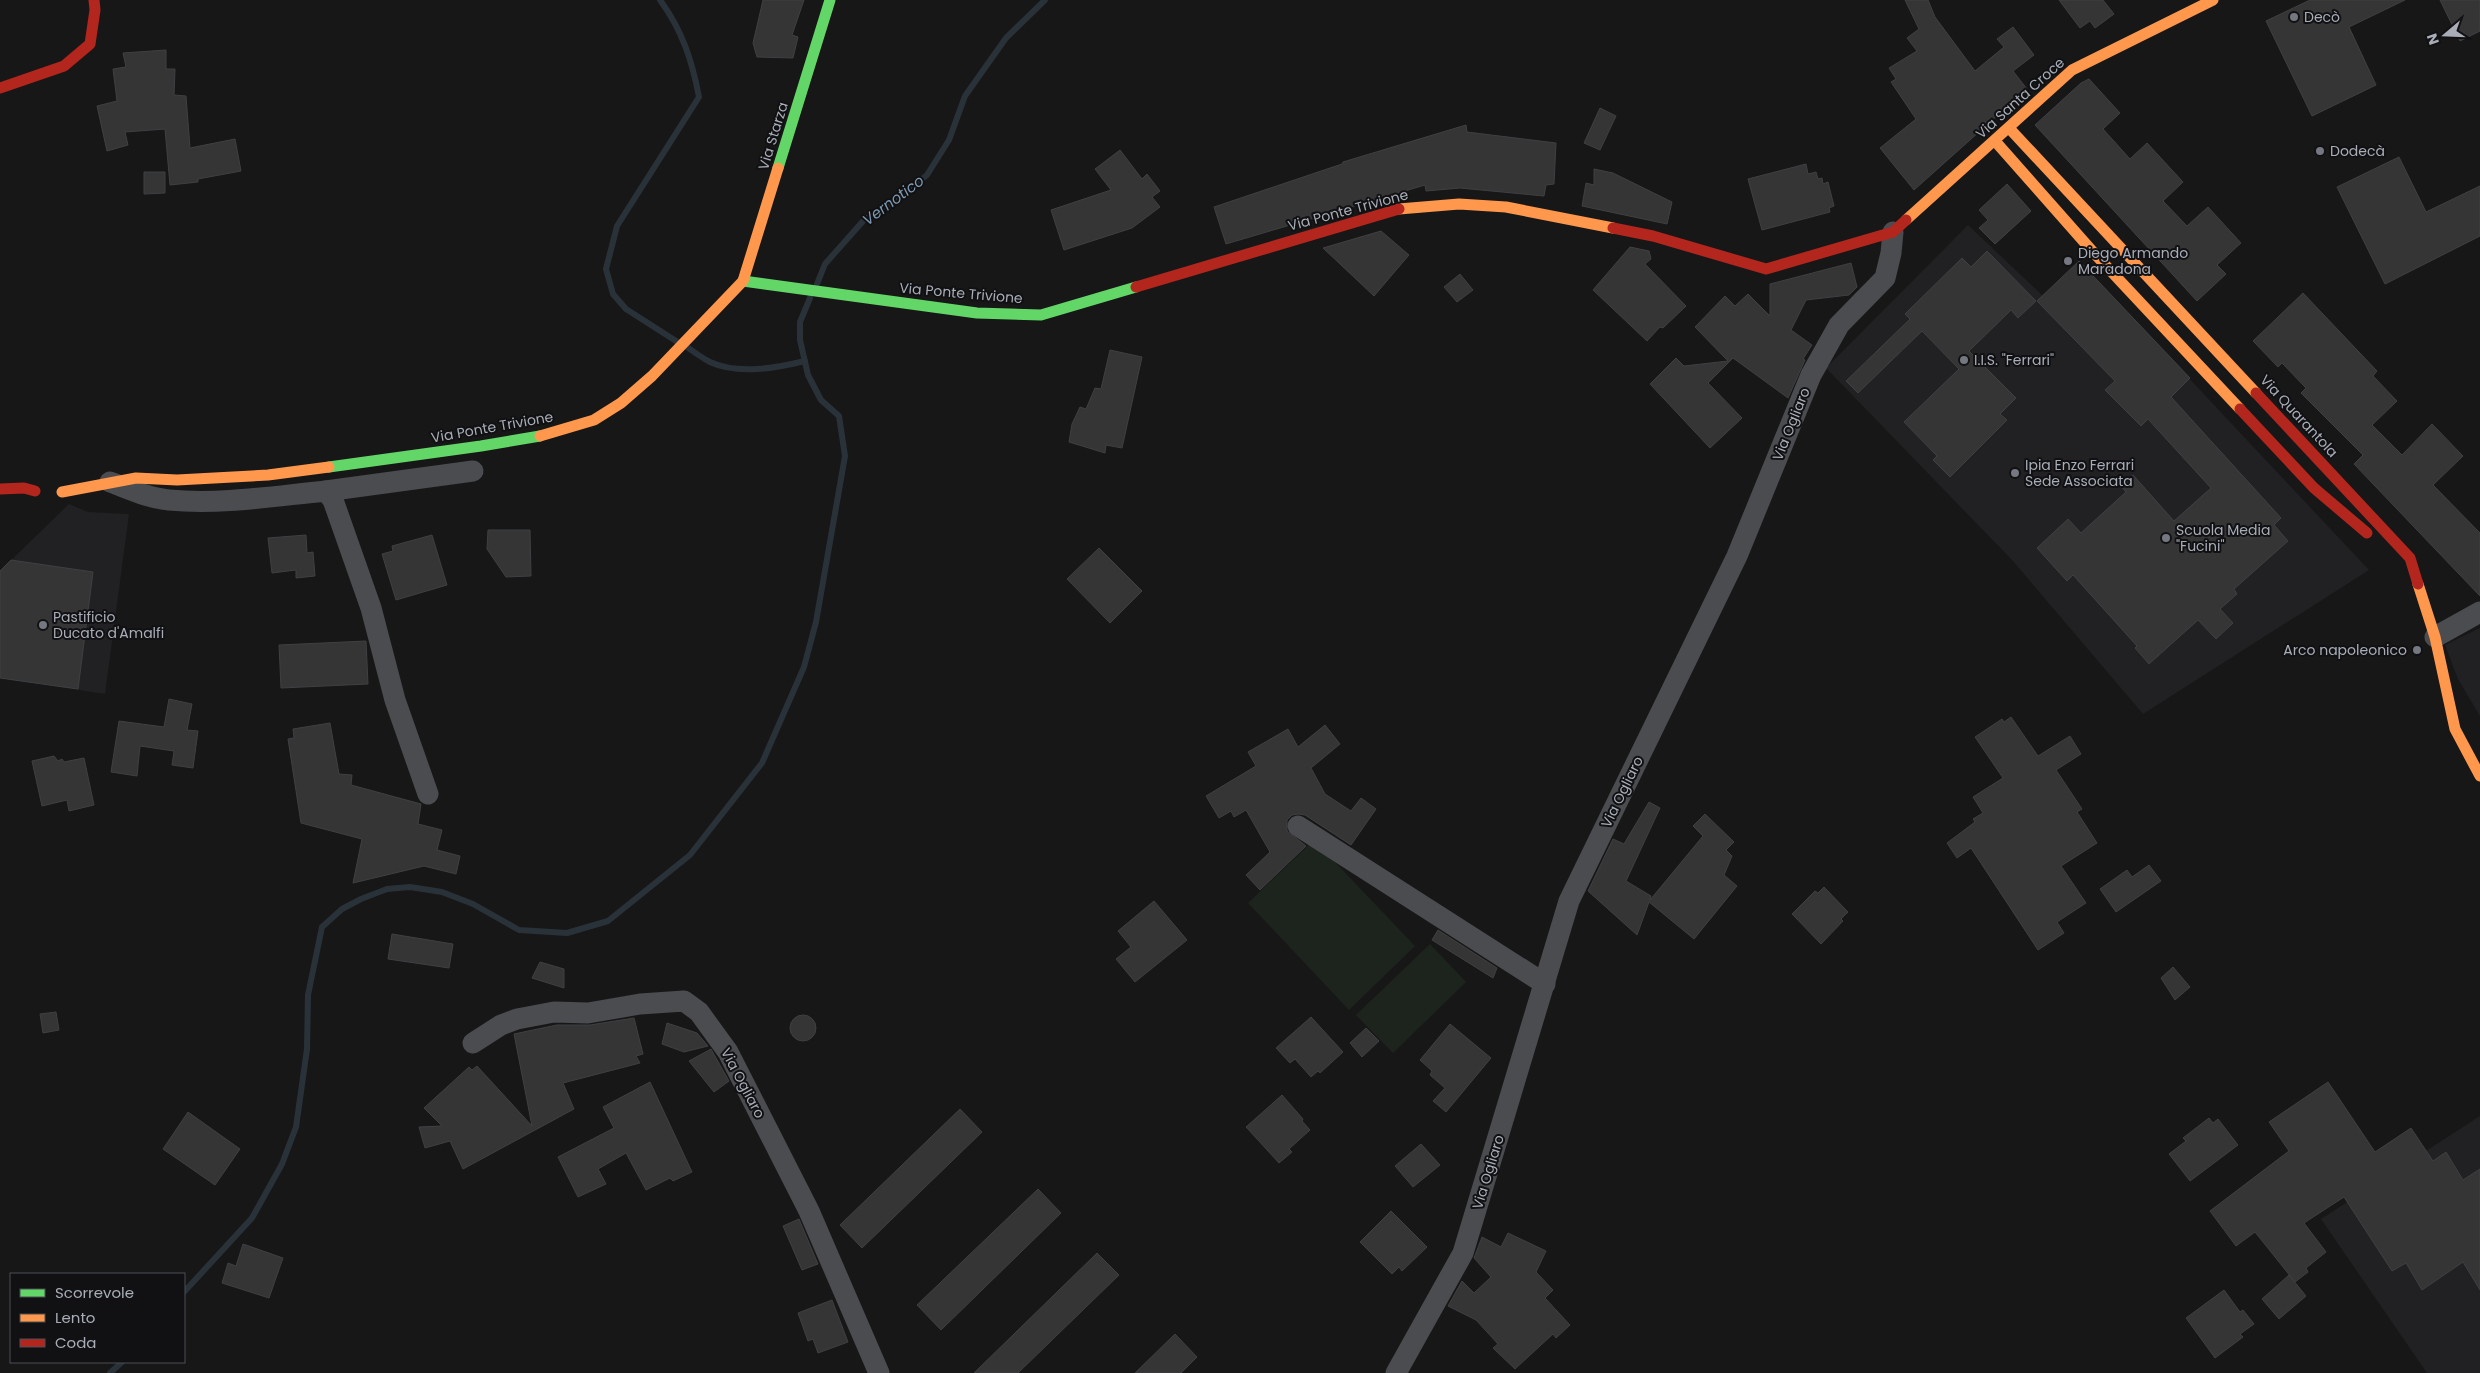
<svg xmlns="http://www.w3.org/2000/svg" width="2480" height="1373" viewBox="0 0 2480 1373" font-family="Poppins,sans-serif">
  <rect width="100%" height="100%" fill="#171717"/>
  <g fill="#212123">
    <polygon points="1968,225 2043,296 2079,261 2369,570 2143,714 2012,560 1826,368"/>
    <polygon points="69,504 88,512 129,514 105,694 0,678 0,571"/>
    <polygon points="2480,628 2480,716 2458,679 2445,645"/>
    <polygon points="2480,1116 2480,1373 2427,1373 2321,1219"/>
  </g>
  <g fill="#1d241e">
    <polygon points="1314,840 1415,946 1349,1010 1248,903"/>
    <polygon points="1430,944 1466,982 1393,1053 1356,1015"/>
  </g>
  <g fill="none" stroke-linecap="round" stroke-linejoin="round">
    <g stroke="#2a3239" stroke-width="6">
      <path d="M660,0c22,30 32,60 39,97l-82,129 -11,43 7,25 13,15 50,32"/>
      <polyline points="817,284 825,264 864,220 898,199 927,175 949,140 965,96 1006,38 1045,0"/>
      <path d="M687,347c7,5 15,11 23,15 28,13 66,6 95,-1"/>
      <polyline points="184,1292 252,1218 282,1164 296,1127 307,1049 308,995 322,927 342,909 361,899 387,889 410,887 442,892 473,904 519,930 567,933 608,921 690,855 762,763 804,667 816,622 845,456 839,416 821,400 808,375 800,340 800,322 810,298"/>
      <polyline points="110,1373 122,1362"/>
    </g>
  </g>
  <g fill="#353536" stroke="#3f4043">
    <polygon points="763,0 804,0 792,35 798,37 793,58 757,57 753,43"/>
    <polygon points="1905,0 1928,0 1935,17 1975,71 2004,47 1997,39 2013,27 2034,55 2013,71 2027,89 1914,190 1880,148 1916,119 1891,82 1896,79 1889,68 1917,51 1907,38 1919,29"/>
    <polygon points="2059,0 2103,0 2114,14 2095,28 2090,21 2080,28"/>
    <polygon points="2310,0 2405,0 2349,27 2376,85 2312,116 2266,21"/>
    <polygon points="2440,0 2480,0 2480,31 2460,41"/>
    <polygon points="166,50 166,69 175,69 174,95 186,96 190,148 235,139 241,171 198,179 198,182 170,185 165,129 125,132 128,145 107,151 97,106 117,101 113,69 126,67 123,53"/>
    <polygon points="2089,79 2120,113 2103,129 2130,159 2147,143 2183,182 2163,201 2187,226 2208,207 2241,243 2217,265 2226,274 2197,301 2035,125 2081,83"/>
    <polygon points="1600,108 1616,116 1600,150 1584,143"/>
    <polygon points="1466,125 1467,132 1556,143 1554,184 1546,185 1544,196 1460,188 1426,191 1425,185 1226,244 1214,207 1342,164 1343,162"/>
    <polygon points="1120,150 1142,179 1147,174 1160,191 1152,197 1160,207 1132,228 1064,250 1051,210 1111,190 1095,169"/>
    <polygon points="2399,157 2426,212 2480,186 2480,236 2385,284 2337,187"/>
    <polygon points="1806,164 1808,174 1816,172 1818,179 1822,178 1823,184 1828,182 1834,206 1829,208 1830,212 1762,230 1748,179"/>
    <polygon points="1594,169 1613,173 1672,202 1667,224 1582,206 1586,183 1594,185"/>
    <polygon points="144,172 165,172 165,193 144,194"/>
    <polygon points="2007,184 2031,211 1995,244 1979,228 1988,220 1979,210"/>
    <polygon points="1381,231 1409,255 1374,296 1323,248"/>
    <polygon points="1630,247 1649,251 1651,259 1645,264 1686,306 1663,328 1660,327 1647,341 1593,290"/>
    <polygon points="1987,251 2036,301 2018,318 2011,310 1969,351 2016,398 2000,414 2007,420 1950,477 1933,460 1937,456 1904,422 1959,369 1922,331 1858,393 1846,381 1910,319 1905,314 1962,258 1971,267"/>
    <polygon points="2079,261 2190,378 2171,397 2281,518 2274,525 2288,541 2234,589 2237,594 2220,609 2233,623 2216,639 2198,620 2149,664 2135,648 2137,646 2073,575 2067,581 2037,548 2068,519 2081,533 2126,492 2121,486 2133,475 2174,521 2211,488 2148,419 2141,426 2105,390 2115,381 2037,301"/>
    <polygon points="1851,263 1857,287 1849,295 1806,300 1791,330 1812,345 1803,359 1805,360 1788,398 1733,358 1708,383 1742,418 1710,448 1650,384 1676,358 1684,366 1728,361 1695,327 1725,296 1735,306 1748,294 1770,316 1770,284"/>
    <polygon points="1460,274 1473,290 1457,302 1444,287"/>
    <polygon points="2303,293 2377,371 2373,376 2397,401 2372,425 2402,455 2432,424 2463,456 2433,485 2480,533 2480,596 2354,464 2363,455 2301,393 2306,388 2282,363 2278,367 2253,341"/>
    <polygon points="1110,350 1142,357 1122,448 1106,445 1105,453 1069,442 1072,424 1080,407 1086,409 1095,388 1101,389"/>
    <polygon points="488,530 530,530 531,576 506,577 487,549"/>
    <polygon points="306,535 307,553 313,552 315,576 296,578 296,570 272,573 268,538"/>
    <polygon points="432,535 447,585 396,600 382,554 393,551 392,546"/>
    <polygon points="1099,548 1142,591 1110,623 1067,579"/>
    <polygon points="11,560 93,572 78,689 0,678 0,571"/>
    <polygon points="366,641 368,684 281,688 279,645"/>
    <polygon points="169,699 192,704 187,730 198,731 193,768 172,765 174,751 140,746 137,776 111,772 119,721 164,727"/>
    <polygon points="2011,717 2038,756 2070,736 2081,754 2056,770 2082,809 2077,812 2097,843 2061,866 2086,903 2057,922 2064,933 2038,950 1971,848 1957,858 1947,843 1975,822 1973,819 1983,813 1973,797 2003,778 1975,737 2002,719 2004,722"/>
    <polygon points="330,723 339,774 352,775 351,785 421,804 418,824 442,830 437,850 460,856 456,874 424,866 353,883 362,839 301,823 288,739 294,738 293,729"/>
    <polygon points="1325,725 1340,744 1311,768 1325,794 1351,811 1361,798 1376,809 1351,845 1305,815 1298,814 1292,815 1287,820 1287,831 1306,846 1260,890 1246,875 1270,852 1246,810 1234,817 1231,811 1219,818 1206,796 1256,766 1248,752 1288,729 1298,747"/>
    <polygon points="54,756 58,761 62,759 64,762 84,758 94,805 69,811 67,800 42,806 32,761"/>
    <polygon points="1649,802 1660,808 1626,881 1651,896 1650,900 1703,836 1693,826 1705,814 1734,842 1726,850 1732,856 1724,875 1737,886 1694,939 1649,902 1637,935 1588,891 1613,839 1624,844"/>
    <polygon points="2149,865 2161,881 2116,912 2100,889 2127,870 2132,877"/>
    <polygon points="1824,887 1848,912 1841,919 1843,921 1821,944 1792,914 1815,891 1818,893"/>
    <polygon points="1154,901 1187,940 1135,982 1116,959 1131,947 1118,931"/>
    <polygon points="1438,930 1497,968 1493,978 1432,940"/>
    <polygon points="392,934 453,944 449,968 388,959"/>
    <polygon points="540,962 564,969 564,988 532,978"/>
    <polygon points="2173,967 2190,987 2175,1000 2161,978"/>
    <polygon points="56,1012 59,1030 43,1033 40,1014"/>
    <circle cx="803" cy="1028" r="13"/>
    <polygon points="1311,1017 1343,1052 1320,1073 1318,1071 1311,1077 1295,1059 1290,1063 1276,1048"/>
    <polygon points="634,1018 643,1054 636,1056 640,1063 563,1083 574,1109 463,1169 450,1141 425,1148 419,1127 442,1126 424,1108 469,1067 472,1070 477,1066 532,1126 514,1034 557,1025 590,1025"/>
    <polygon points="667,1023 697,1033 708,1046 684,1052 662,1044"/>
    <polygon points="1450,1024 1491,1058 1446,1112 1433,1101 1445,1088 1430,1075 1432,1071 1420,1060"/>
    <polygon points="1366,1028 1379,1041 1362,1057 1350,1043"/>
    <polygon points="711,1049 729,1081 714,1092 689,1061"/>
    <polygon points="650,1082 692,1172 673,1181 670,1178 646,1190 626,1153 598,1169 606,1184 578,1197 558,1157 614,1128 603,1107"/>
    <polygon points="2328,1082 2375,1152 2411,1128 2433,1161 2446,1152 2463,1180 2480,1169 2480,1290 2463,1262 2422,1290 2406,1263 2392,1271 2344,1197 2304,1223 2326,1252 2306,1268 2308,1272 2295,1282 2255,1232 2236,1246 2210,1211 2289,1151 2269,1122"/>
    <polygon points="1282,1095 1303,1119 1302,1121 1310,1130 1289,1149 1292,1152 1279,1163 1246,1127"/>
    <polygon points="960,1109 982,1132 862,1248 840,1225"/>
    <polygon points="188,1112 240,1149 215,1185 163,1149"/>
    <polygon points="2209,1118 2213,1123 2218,1119 2238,1145 2190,1181 2169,1154 2186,1141 2183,1138"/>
    <polygon points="1421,1144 1440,1165 1413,1187 1395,1166"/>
    <polygon points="1038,1189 1061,1213 941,1330 917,1305"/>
    <polygon points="1391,1211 1427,1247 1402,1271 1399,1267 1392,1274 1360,1242"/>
    <polygon points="799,1219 818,1264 802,1270 783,1226"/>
    <polygon points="1508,1233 1546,1251 1536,1272 1553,1290 1545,1298 1570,1325 1556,1338 1553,1334 1515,1369 1493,1348 1498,1344 1476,1320 1448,1306 1462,1281 1474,1293 1491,1277 1474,1258 1482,1237 1501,1247"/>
    <polygon points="243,1244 283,1258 269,1298 222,1283 228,1263 236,1266"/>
    <polygon points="1097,1253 1119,1275 1018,1373 974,1373"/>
    <polygon points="2289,1275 2306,1296 2279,1319 2262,1299"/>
    <polygon points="2224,1290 2240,1312 2243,1310 2254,1324 2240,1334 2243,1337 2215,1358 2186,1318"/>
    <polygon points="832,1300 848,1342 818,1353 813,1339 808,1341 798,1313"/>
    <polygon points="1175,1334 1197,1357 1181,1373 1135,1373"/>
  </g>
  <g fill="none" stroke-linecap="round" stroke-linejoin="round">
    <g stroke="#4b4c50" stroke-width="21">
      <path d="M110,482c19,7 38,16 59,18 51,5 105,-4 157,-9l7,9 38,108 24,92 33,94"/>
      <polyline points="326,491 473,471"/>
      <polyline points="2435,637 2480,612"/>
      <polyline points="1298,826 1545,984"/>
      <polyline points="473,1043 501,1025 517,1019 554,1012 588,1013 640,1004 684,1001 699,1012 728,1052 809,1211 879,1373"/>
      <polyline points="1396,1373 1463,1253 1569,901 1737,556 1811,375 1839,325 1885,278 1891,253 1893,232"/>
    </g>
    <g stroke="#63d668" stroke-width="11">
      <polyline points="778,168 830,0"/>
      <polyline points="743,281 977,313 1041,315 1136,287"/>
      <polyline points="329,467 481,446 540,436"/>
    </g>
    <g stroke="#ff974d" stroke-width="11">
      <polyline points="2009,128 2256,393"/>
      <polyline points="1995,141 2093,252 2240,409"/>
      <polyline points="1399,209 1459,204 1506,207 1613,228"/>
      <polyline points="1906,220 2072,70 2213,0"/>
      <polyline points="540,436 594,420 621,403 652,376 743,281 778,168"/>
      <polyline points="62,492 136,478 177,480 268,475 329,467"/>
      <polyline points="2418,584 2435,637 2455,729 2480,776"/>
    </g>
    <g stroke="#b3261e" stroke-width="11">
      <polyline points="0,88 64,66 90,44 95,10 94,0"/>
      <polyline points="1613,228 1653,236 1766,269 1893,232 1906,220"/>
      <polyline points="1136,287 1399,209"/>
      <polyline points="2256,393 2410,558 2418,584"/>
      <polyline points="2240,409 2314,488 2367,533"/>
      <polyline points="0,489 24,488 35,491"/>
    </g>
  </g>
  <g fill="#757880" stroke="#111113" stroke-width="2">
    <circle cx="2294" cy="17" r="5"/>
    <circle cx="2320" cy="151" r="5"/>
    <circle cx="2068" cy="261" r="5"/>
    <circle cx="1964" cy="360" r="5"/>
    <circle cx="2015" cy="473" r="5"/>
    <circle cx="2166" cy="538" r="5"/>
    <circle cx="43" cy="625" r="5"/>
    <circle cx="2417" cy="650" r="5"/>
  </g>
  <g text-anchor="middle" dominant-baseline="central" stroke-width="4" stroke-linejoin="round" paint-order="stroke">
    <g font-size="14" fill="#a8adb8" stroke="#111113" text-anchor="start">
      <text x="2304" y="17">Decò</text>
      <text x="2330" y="151">Dodecà</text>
      <text x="2078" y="253">Diego Armando<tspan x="2078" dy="16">Maradona</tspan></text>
      <text x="1974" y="360">I.I.S. "Ferrari"</text>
      <text x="2025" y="465">Ipia Enzo Ferrari<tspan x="2025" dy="16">Sede Associata</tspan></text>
      <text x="2176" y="530">Scuola Media<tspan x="2176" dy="16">"Fucini"</tspan></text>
      <text x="53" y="617">Pastificio<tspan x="53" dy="16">Ducato d'Amalfi</tspan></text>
      <text x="2407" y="650" text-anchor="end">Arco napoleonico</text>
    </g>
    <g font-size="14" fill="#a8adb8" stroke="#111113">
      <text transform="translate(2020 98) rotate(-42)">Via Santa Croce</text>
      <text transform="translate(773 136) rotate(-73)">Via Starza</text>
      <text transform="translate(1348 210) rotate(-15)">Via Ponte Trivione</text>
      <text transform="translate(961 293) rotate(5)">Via Ponte Trivione</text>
      <text transform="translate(2299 416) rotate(47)">Via Quarantola</text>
      <text transform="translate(1791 424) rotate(-68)">Via Ogliaro</text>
      <text transform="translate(492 427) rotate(-10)">Via Ponte Trivione</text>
      <text transform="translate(1622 792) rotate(-64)">Via Ogliaro</text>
      <text transform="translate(743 1083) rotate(62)">Via Ogliaro</text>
      <text transform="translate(1488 1172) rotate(-73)">Via Ogliaro</text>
    </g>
    <g font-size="15" font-style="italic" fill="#7f9bb3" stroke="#111113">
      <text transform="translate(893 200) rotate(-37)">Vernotico</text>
    </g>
  </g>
  <rect x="10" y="1273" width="175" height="90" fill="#111113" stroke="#4d4f55"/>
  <rect x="20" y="1289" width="25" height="8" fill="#63d668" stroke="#4d4f55"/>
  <text x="55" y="1298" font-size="15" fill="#a8adb8">Scorrevole</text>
  <rect x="20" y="1314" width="25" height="8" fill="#ff974d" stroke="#4d4f55"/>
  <text x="55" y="1323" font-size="15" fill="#a8adb8">Lento</text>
  <rect x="20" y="1339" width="25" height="8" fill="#b3261e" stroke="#4d4f55"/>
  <text x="55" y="1348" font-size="15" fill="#a8adb8">Coda</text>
  <g transform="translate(2445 35) rotate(251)" stroke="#111113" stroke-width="4" paint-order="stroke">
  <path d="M0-4L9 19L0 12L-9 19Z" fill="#a8adb8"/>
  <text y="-8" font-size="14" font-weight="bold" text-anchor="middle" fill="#a8adb8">N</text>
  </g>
</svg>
